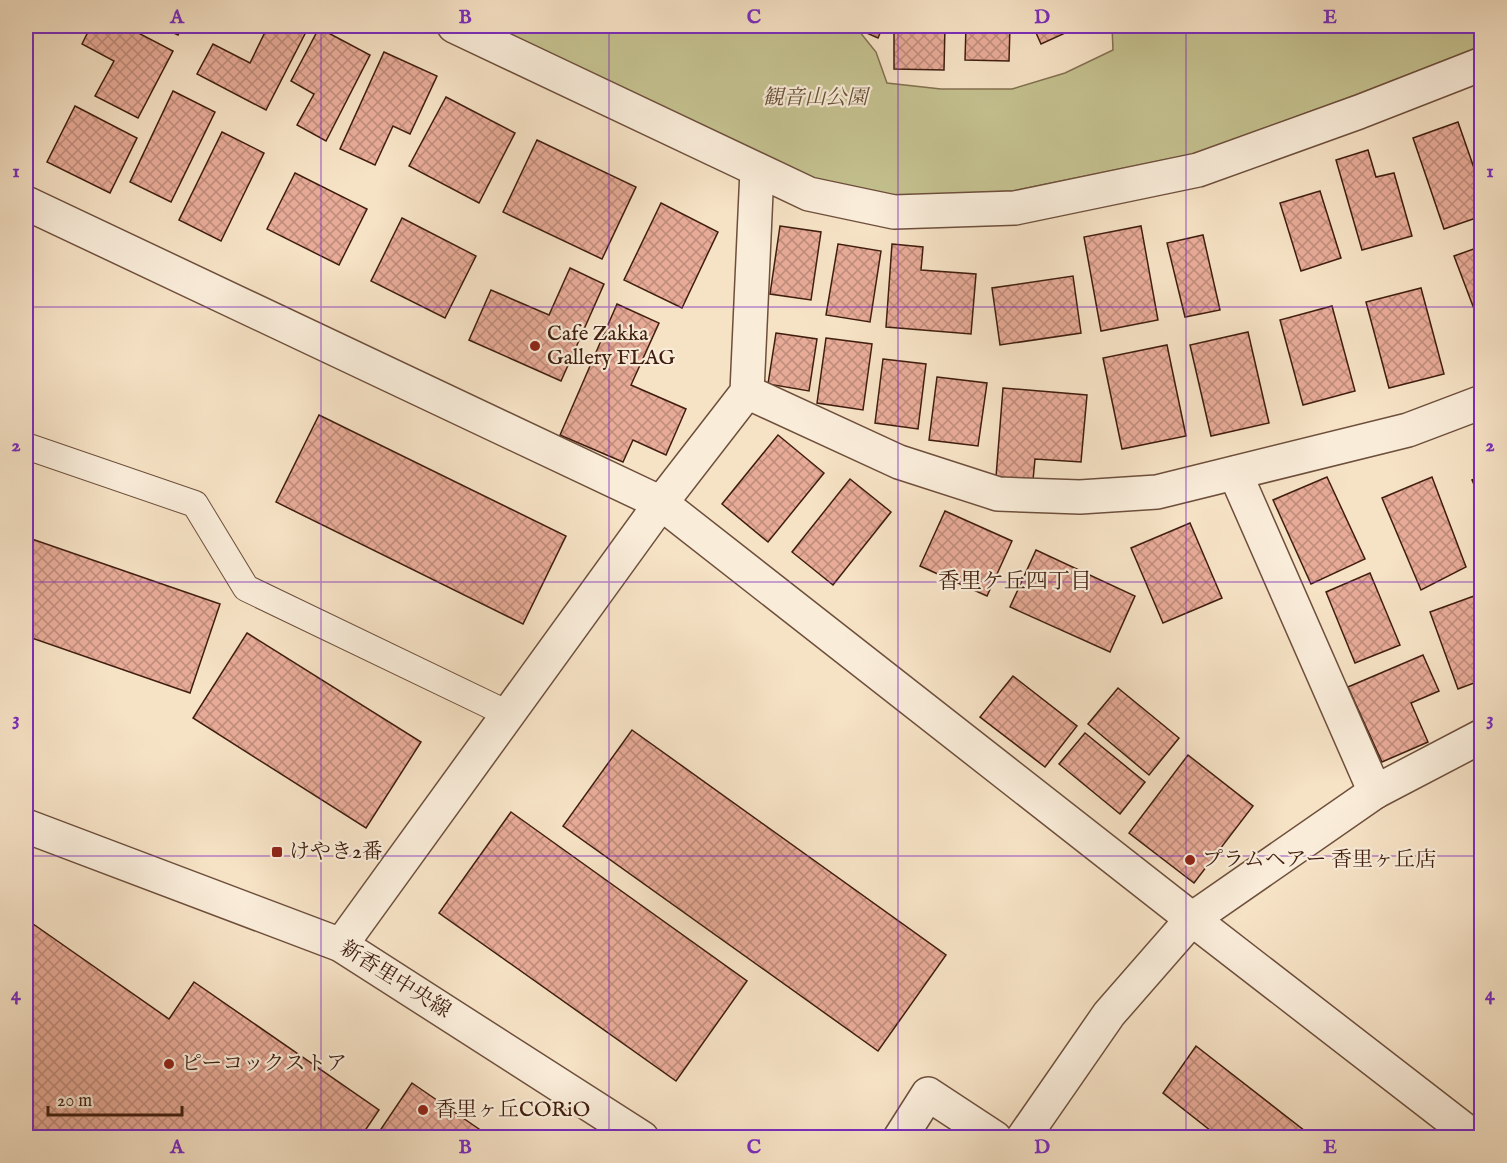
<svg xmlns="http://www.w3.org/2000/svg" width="1507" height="1163" viewBox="0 0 1507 1163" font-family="'IM FELL English','Noto Serif JP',serif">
  <defs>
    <pattern id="building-cross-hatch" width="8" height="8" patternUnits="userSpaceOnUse" patternTransform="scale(1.5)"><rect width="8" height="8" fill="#e8ab98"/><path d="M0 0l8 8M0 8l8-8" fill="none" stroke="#bd8b7a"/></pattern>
  </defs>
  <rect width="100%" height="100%" fill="#f6e2c5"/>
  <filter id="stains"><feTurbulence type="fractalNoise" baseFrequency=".00333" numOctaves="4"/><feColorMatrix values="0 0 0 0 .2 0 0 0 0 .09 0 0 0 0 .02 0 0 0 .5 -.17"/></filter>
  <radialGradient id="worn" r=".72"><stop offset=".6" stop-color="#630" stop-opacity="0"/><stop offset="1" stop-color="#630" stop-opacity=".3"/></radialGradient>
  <polygon fill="#c4c18f" stroke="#82704f" stroke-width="1.5" points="493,26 855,26 876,52 887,83 941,89 1012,89 1065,73 1113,50 1112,26 1481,26 1482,46 1353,96 1193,154 1013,191 895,196 814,179"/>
  <g fill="url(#building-cross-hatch)" stroke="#401e0f" stroke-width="1.5">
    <polygon points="91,26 125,26 173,51 138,118 95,96 114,61 82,44"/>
    <polygon points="159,26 183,26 178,35"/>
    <polygon points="268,26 309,26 266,110 197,74 213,44 250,63"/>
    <polygon points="851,26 883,26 878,38"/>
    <polygon points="894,26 945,26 944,70 894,69"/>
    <polygon points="966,26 1010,26 1009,61 965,60"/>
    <polygon points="1033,26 1072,26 1074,29 1041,44"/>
    <polygon points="319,28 370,55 326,141 297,125 314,94 291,81"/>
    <polygon points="384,52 437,76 410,134 393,126 375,165 340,149"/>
    <polygon points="173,91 215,112 171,202 130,182"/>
    <polygon points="446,97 515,133 479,203 409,166"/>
    <polygon points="75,106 137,138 110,193 47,162"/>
    <polygon points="1458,122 1482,191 1482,216 1444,229 1413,138"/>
    <polygon points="222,132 264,153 221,241 179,220"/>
    <polygon points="537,140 636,187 602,259 503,212"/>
    <polygon points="1368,150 1376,177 1394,173 1412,236 1362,250 1336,160"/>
    <polygon points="295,173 367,209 339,265 267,229"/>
    <polygon points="1320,191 1341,258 1301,271 1280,203"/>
    <polygon points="661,203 718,232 682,308 624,280"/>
    <polygon points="402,218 476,256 445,318 371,281"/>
    <polygon points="780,226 821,232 811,300 770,294"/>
    <polygon points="1141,226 1158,320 1101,331 1084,237"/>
    <polygon points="1203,235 1220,310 1185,317 1167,243"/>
    <polygon points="838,244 881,251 870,322 826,315"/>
    <polygon points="892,244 923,247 921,270 976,274 971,334 886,327"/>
    <polygon points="1482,246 1482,330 1454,256"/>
    <polygon points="570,268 604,284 561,381 469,340 491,290 549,315"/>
    <polygon points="1073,276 1081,333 1000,345 992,288"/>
    <polygon points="1421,288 1444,374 1389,388 1366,302"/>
    <polygon points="617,304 659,323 631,385 686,409 666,455 633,440 623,462 560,435"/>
    <polygon points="1332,306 1355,391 1303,405 1280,320"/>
    <polygon points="1248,332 1269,423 1211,436 1190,345"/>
    <polygon points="776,333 817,339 809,391 768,384"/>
    <polygon points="826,338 872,344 863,410 817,403"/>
    <polygon points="1167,345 1186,436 1122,449 1103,358"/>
    <polygon points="883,359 926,364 918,429 875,423"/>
    <polygon points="937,377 987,383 978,446 929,440"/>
    <polygon points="1003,388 1087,395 1081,462 1035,459 1033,480 996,477"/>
    <polygon points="319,415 566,536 523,624 276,502"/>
    <polygon points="778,435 824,473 768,542 722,504"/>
    <polygon points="1482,476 1482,503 1472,480"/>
    <polygon points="1327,477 1365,559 1311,584 1273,500"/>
    <polygon points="1432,477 1466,567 1421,590 1382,498"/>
    <polygon points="850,479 891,512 833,585 792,552"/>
    <polygon points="945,511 1012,541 987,596 920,566"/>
    <polygon points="1190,523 1222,598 1163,623 1131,548"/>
    <polygon points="26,537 220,604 190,693 26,636"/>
    <polygon points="1036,550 1135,596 1110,652 1010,607"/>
    <polygon points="1370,573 1400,645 1355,663 1326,592"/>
    <polygon points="1474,596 1482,615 1482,680 1458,689 1430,612"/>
    <polygon points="247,633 421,742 366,828 193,718"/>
    <polygon points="1423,655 1439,691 1411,703 1428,742 1382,762 1348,687"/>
    <polygon points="1013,676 1077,726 1045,767 980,717"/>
    <polygon points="1118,688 1179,738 1149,775 1088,724"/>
    <polygon points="632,730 946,955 878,1051 563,826"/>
    <polygon points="1085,733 1145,782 1120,814 1059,764"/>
    <polygon points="1188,755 1253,806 1194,883 1129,833"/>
    <polygon points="511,812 747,981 676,1081 439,913"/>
    <polygon points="26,919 169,1019 194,982 379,1110 360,1138 26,1138"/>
    <polygon points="1196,1046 1314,1138 1220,1138 1163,1093"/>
    <polygon points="412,1083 492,1138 375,1138"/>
  </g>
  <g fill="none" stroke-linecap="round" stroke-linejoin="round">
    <defs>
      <polyline id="service" points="26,446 195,504 246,588 508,714"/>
      <g id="minor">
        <polyline points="454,26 809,194 894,212 1015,208 1198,170 1359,112 1482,64"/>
        <polyline points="26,203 661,503 1192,919 1475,1138"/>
        <polyline points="747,392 899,462 998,494 1080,497 1157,492 1408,430 1482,402"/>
        <polyline points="1235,473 1375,792"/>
        <polyline points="341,945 661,503 747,392 757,170"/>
        <polyline points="900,1138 928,1094 995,1138"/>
        <polyline points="1023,1138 1109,1014 1192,919 1375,792 1482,736"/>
      </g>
      <polyline id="tertiary" points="26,826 341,945 642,1138"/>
    </defs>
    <use href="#service" stroke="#6e4f3c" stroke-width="28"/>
    <use href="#minor" stroke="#6e4f3c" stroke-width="36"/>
    <use href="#tertiary" stroke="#6e4f3c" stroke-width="36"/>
    <use href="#service" stroke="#f9ecd9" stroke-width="26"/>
    <use href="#minor" stroke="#f9ecd9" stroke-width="33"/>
    <use href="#tertiary" stroke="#f9ecd9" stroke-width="33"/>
  </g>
  <path fill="none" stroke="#7b2cbf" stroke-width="1.5" stroke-opacity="0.55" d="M321,26v1112M609,26v1112M898,26v1112M1186,26v1112M26,307h1456M26,582h1456M26,856h1456"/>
  <g fill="#8f2418" stroke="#f9ecd9" stroke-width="2">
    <circle cx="535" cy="346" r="6"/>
    <rect x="271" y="846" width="12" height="12" rx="3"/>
    <circle cx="1190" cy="860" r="6"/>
    <circle cx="169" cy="1064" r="6"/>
    <circle cx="423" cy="1110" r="6"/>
  </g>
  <g text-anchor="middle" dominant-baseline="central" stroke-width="4.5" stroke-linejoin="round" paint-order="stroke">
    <g font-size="21" font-style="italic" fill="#684f35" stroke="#f9ecd9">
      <text x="815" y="98">観音山公園</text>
    </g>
    <g font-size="21" fill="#401e0f" stroke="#f9ecd9" text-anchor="start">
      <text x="547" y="334">Cafe Zakka<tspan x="547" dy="24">Gallery FLAG</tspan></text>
      <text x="289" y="852">けやき2番</text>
      <text x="1202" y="860">プラムヘアー 香里ヶ丘店</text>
      <text x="181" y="1064">ピーコックストア</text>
      <text x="435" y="1110">香里ヶ丘CORiO</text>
    </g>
    <g font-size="21" fill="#401e0f" stroke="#f9ecd9">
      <text transform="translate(395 980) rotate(32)">新香里中央線</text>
    </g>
    <g font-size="22" fill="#401e0f" stroke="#f9ecd9">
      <text x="1015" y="582">香里ケ丘四丁目</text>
    </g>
  </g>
  <rect width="1507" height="1163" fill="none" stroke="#f6e2c5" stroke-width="66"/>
  <path d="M48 1106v9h134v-9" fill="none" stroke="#401e0f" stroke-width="3"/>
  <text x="57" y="1106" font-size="18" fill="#401e0f" stroke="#f9ecd9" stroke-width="4.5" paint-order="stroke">20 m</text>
  <rect x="33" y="33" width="1441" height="1097" fill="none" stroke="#7b2cbf" stroke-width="2"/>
  <g font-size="20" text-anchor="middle" font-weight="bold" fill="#7b2cbf">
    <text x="177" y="23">A</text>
    <text x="465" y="23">B</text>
    <text x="754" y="23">C</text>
    <text x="1042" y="23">D</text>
    <text x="1330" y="23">E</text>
    <text x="16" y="177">1</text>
    <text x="1490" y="177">1</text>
    <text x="16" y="451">2</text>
    <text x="1490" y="451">2</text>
    <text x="16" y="725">3</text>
    <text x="1490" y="725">3</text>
    <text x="16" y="1000">4</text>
    <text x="1490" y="1000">4</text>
    <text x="177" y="1153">A</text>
    <text x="465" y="1153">B</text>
    <text x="754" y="1153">C</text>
    <text x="1042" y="1153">D</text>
    <text x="1330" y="1153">E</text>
  </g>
  <rect width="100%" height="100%" filter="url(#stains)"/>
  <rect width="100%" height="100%" fill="url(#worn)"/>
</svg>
